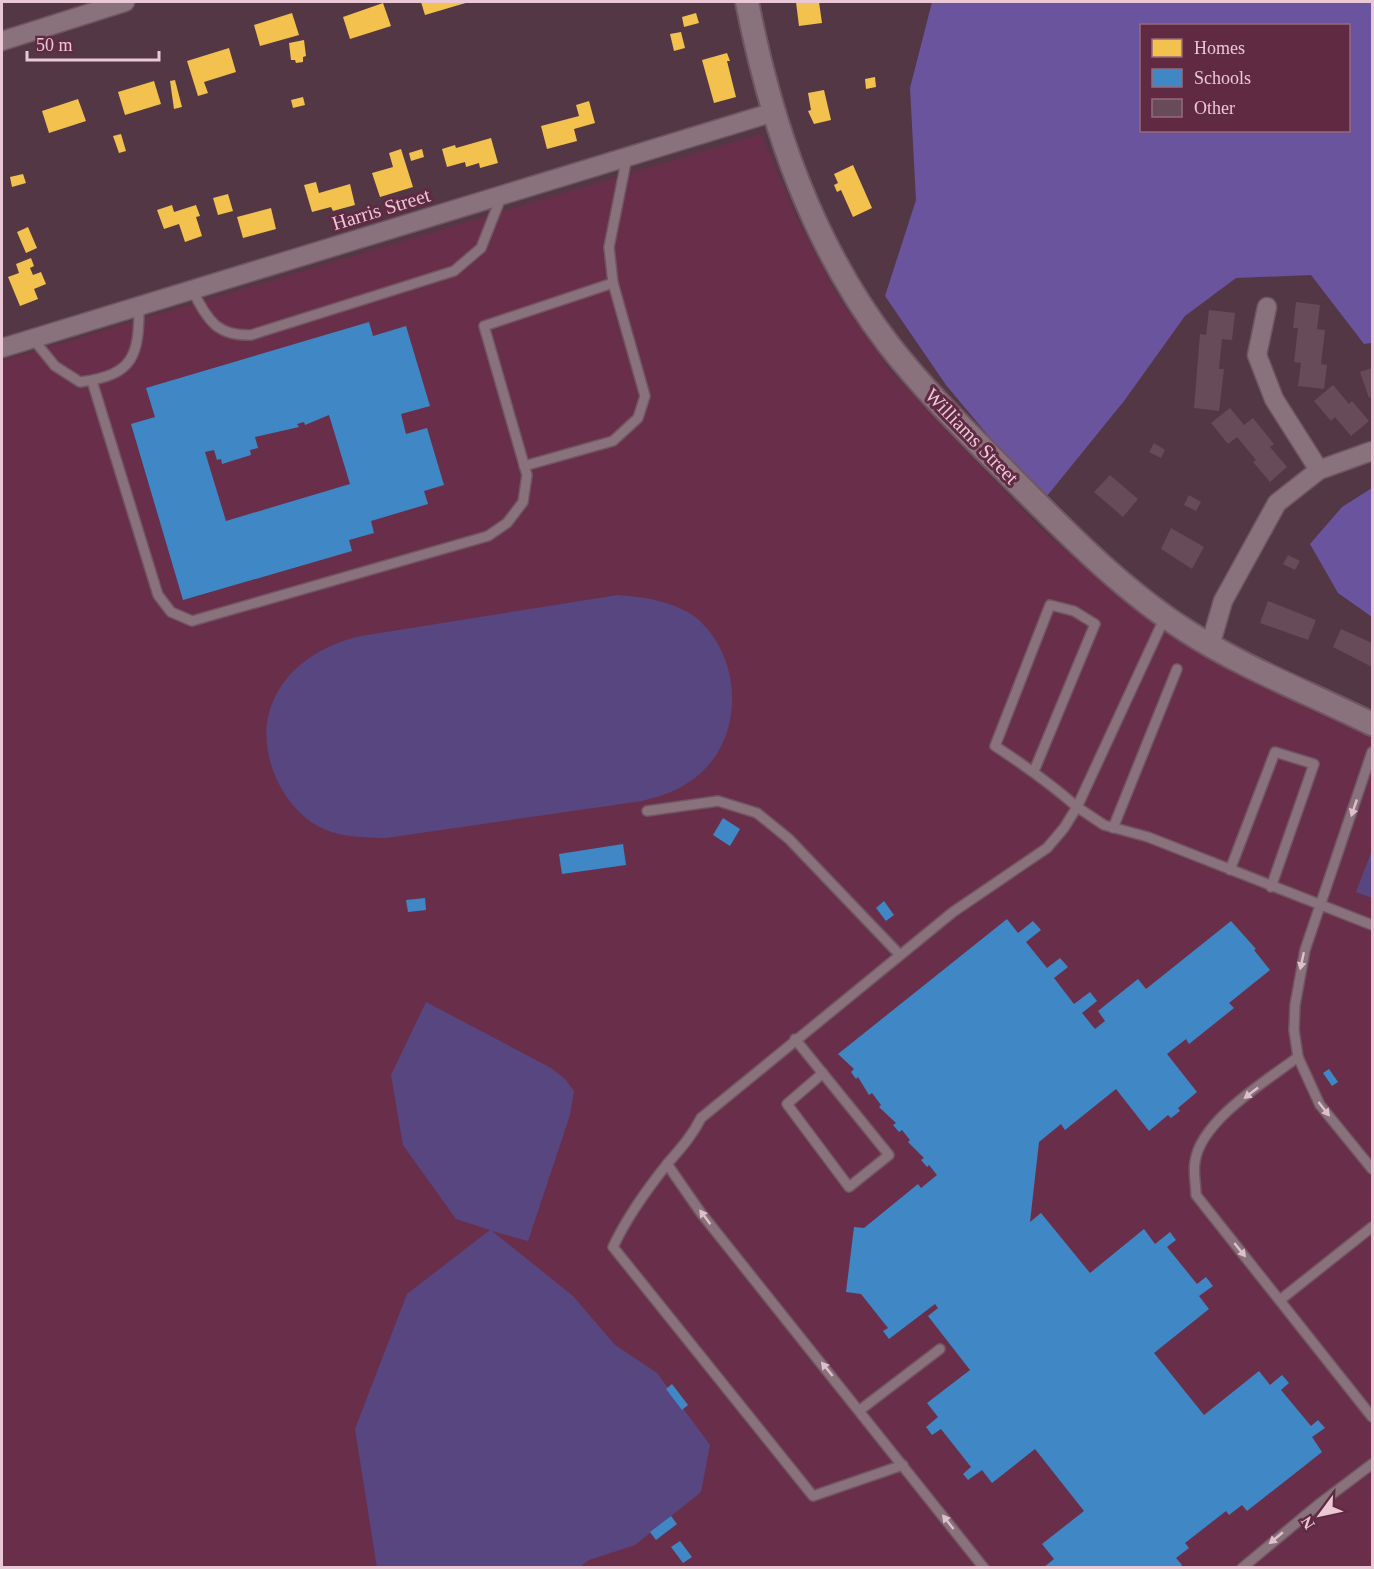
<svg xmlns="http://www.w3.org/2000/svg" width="1374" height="1569" viewBox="0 0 1374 1569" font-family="Georgia,serif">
  <rect width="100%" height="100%" fill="#533744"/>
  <polygon fill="#692f4a" points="761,134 797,218 836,293 889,369 1037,525 1127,604 1200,655 1372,730 1372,1567 2,1568 2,361"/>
  <g fill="#584681">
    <path d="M618,595c27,2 61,7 82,26 43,41 44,118 -4,156 -16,13 -34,19 -54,24l-256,37c-21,-1 -42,0 -62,-9 -19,-8 -36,-27 -45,-45 -36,-72 10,-132 82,-148z"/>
    <polygon points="1372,850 1372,898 1356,892"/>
    <polygon points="426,1002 551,1068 565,1079 574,1091 570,1115 528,1241 492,1231 573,1296 615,1345 657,1373 710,1445 701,1492 635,1545 589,1560 580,1567 377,1568 355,1429 407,1294 490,1230 456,1219 403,1145 391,1075"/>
  </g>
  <g fill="#6a549d" fill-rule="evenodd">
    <path d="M932,2h440v341l-8,1 -53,-69 -75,3 -51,38 -61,85 -77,95 -46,-45 -55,-66 -61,-89 31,-96 -6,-112zM1142,26h206v104h-206z"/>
    <polygon points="1372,488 1372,617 1338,593 1310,544 1342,507"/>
  </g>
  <g fill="#f2c14e">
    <polygon points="421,2 469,2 425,15"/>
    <polygon points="796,2 819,2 822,23 799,26"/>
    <polygon points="383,3 391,26 350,39 343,17"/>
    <polygon points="292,13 299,35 260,46 254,25"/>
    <polygon points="696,13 699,23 684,27 682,17"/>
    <polygon points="681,32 685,48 674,51 670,34"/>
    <polygon points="304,40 306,56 303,57 303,62 296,63 295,60 291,60 289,43"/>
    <polygon points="229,48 236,72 204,82 208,93 198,96 187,61"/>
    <polygon points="727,53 730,61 727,61 736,97 714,103 702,60"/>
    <polygon points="875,77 876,87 866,89 865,79"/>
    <polygon points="175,80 182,107 174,109 170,81"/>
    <polygon points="154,81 161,104 125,115 118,92"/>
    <polygon points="824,90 831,120 814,124 808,111 811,110 808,93"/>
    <polygon points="303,97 305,105 293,108 291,100"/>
    <polygon points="78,99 86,121 49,133 42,111"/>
    <polygon points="589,101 595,123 574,129 577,141 547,149 541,126 579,116 576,105"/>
    <polygon points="121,134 126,151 119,153 113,136"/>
    <polygon points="491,138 498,163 480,168 479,163 466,167 465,162 447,167 442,149 455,145 456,148"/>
    <polygon points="401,149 413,187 380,197 372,173 393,167 389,153"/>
    <polygon points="422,149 424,157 411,161 409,153"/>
    <polygon points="853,165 872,208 853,217 841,190 837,192 834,185 838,183 834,174"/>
    <polygon points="23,174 26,183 12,187 10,177"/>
    <polygon points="316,182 319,193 350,184 355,205 333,211 331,207 312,212 304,185"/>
    <polygon points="228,194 233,211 218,215 213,198"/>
    <polygon points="172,205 174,212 196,205 200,216 196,217 202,236 185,242 179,224 164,229 157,210"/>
    <polygon points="271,208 276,229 243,238 237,217"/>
    <polygon points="28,227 37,248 26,253 17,232"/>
    <polygon points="31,258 34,266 30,268 33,275 41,272 46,284 34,289 38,299 20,306 8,277 19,273 16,264"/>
  </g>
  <g fill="#3f88c5" fill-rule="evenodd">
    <path d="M369,322l4,14 33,-10 24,80 -29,8 5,20 21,-6 17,57 -20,6 4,13 -57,17 3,12 -25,7 3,11 -169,49 -52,-176 24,-7 -9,-29zM329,415l21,69 -124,37 -21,-69 9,-2 3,10 4,-1 1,5 29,-9 -1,-5 8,-2 -3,-11 44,-10 -2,-3 7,-2 1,3z"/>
    <polygon points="723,818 740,829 730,846 713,835"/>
    <polygon points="623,844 626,865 562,874 559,854"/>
    <polygon points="425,898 426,910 408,912 406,900"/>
    <polygon points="884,901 894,915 886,921 876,908"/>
    <polygon points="1007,919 1018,933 1033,921 1041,930 1026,942 1047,968 1060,958 1068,967 1054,978 1074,1004 1090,992 1097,1001 1082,1013 1095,1029 1105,1021 1098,1011 1138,979 1146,989 1231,921 1256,949 1254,950 1270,970 1229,1003 1234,1008 1189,1044 1186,1039 1167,1054 1197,1092 1178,1108 1180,1111 1171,1118 1168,1115 1149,1131 1116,1089 1065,1130 1061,1124 1039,1142 1030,1222 1041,1213 1090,1273 1144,1229 1155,1244 1170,1232 1176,1240 1167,1247 1197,1284 1206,1277 1213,1286 1199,1296 1209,1309 1154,1353 1204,1415 1259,1371 1270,1385 1282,1375 1289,1383 1281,1390 1311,1426 1318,1420 1325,1428 1312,1437 1322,1452 1247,1511 1242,1505 1229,1515 1226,1511 1185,1543 1189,1548 1176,1558 1182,1565 1179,1568 1043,1568 1054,1559 1042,1544 1084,1511 1035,1449 992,1483 982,1470 968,1480 963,1474 971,1467 941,1429 932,1435 926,1427 938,1417 927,1403 970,1370 928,1316 938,1308 935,1304 889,1339 883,1331 888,1328 861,1294 846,1292 854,1227 864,1228 918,1184 921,1188 937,1175 929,1165 927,1167 921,1160 924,1158 908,1142 910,1140 902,1130 899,1132 893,1125 896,1123 879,1107 881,1105 872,1093 869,1095 858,1077 856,1079 851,1072 854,1069 838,1054"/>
    <polygon points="1329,1069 1338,1082 1332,1086 1323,1073"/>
    <polygon points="672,1384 688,1405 682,1410 666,1389"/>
    <polygon points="671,1516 677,1524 656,1540 650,1532"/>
    <polygon points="680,1541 692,1557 683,1563 671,1547"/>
  </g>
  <g fill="#684b58">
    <polygon points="1296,302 1320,305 1317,329 1325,330 1321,364 1327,365 1324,389 1298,386 1301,363 1294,362 1298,328 1293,328"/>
    <polygon points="1209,310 1235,313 1232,340 1222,339 1219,369 1224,369 1219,411 1194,408 1200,334 1206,335"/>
    <polygon points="1372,368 1372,396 1369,398 1360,372"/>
    <polygon points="1333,385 1349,404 1352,401 1369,421 1351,436 1335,417 1331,421 1314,401"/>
    <polygon points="1230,408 1244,425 1253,418 1274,444 1270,447 1287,467 1270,482 1253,462 1256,460 1237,437 1228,444 1211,423"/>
    <polygon points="1154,443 1165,450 1161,458 1149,452"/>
    <polygon points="1110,475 1138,499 1123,517 1094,492"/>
    <polygon points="1189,495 1201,502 1196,511 1184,505"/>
    <polygon points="1171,528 1204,547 1192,569 1161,549"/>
    <polygon points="1288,555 1300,561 1295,570 1283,564"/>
    <polygon points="1268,601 1316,620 1308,640 1260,623"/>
    <polygon points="1341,629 1372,643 1372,667 1333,647"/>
  </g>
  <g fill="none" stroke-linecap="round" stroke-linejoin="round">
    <defs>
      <g id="service">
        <path d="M192,290c16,29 23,46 59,45l203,-64 27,-23 21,-53"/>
        <path d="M33,339l22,27 25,16c54,-7 59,-26 59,-76"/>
        <polyline points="92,381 158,595 171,612 192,621 488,536 507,523 523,502 527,475 484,326 613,283 609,247 627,157"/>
        <polyline points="524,466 613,441 638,418 645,396 613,283"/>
        <polyline points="1372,752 1305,950 1295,1005 1294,1030 1298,1057 1320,1105 1372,1169"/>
        <path d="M1034,771l61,-147 -21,-13 -24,-6 -55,141c29,19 56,38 82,61l88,-190"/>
        <polyline points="647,811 718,801 757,813 789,839 900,955"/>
        <polyline points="1113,828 1177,669"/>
        <polyline points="1230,870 1275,752 1314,764 1271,887"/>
        <polyline points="795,1039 889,1155 849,1187 787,1104 823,1073"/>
        <path d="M1298,1057c-32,24 -98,64 -103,105 -2,10 1,23 1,33l176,222"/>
        <polyline points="667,1164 701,1213 984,1568"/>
        <polyline points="1280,1300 1372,1227"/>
        <polyline points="860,1410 940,1349"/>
        <path d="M903,1465l-90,31 -200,-249c14,-30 34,-58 55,-84 13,-15 24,-27 33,-45l252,-206 94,-64 17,-20 13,-21 27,18 44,12 224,88"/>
        <polyline points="1242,1568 1319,1504 1372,1464"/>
      </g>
      <g id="minor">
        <polyline points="2,41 125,2"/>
        <polyline points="1267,307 1257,355 1274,399 1319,470"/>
        <polyline points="2,348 774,112"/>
        <polyline points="1210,646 1223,601 1277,503 1319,470 1372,451"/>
      </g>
      <path id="tertiary" d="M747,2c24,122 65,243 142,343 39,50 86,95 130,140 52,52 104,105 166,145 58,38 125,63 187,94"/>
    </defs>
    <use href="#service" stroke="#705662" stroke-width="12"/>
    <use href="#minor" stroke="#705662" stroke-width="21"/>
    <use href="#tertiary" stroke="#705662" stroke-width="26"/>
    <use href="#service" stroke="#89727b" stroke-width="9"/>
    <use href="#minor" stroke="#89727b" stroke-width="18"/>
    <use href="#tertiary" stroke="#89727b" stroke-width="22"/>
  </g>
  <defs><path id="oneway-solid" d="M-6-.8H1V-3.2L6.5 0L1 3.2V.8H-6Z" transform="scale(1.5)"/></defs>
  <g fill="#e0bfcc">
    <use href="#oneway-solid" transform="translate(1354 808) rotate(109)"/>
    <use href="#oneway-solid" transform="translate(1302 961) rotate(102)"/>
    <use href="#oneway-solid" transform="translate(1251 1093) rotate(142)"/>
    <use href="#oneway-solid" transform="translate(1324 1109) rotate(52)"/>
    <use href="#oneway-solid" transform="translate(705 1217) rotate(-127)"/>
    <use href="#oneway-solid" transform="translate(1240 1250) rotate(51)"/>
    <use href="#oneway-solid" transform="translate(827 1369) rotate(-129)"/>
    <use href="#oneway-solid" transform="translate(948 1522) rotate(-128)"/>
    <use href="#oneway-solid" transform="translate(1276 1538) rotate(140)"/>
  </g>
  <g text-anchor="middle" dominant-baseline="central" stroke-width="6" stroke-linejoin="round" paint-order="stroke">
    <g font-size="20" fill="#eac8d5" stroke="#602a43">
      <text transform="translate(381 209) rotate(-17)">Harris Street</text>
      <text transform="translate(972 436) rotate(46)">Williams Street</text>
    </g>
  </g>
  <rect width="1374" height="1569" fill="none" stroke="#eac8d5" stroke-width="6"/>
  <rect x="1140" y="24" width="210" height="108" fill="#602a43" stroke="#97697d" stroke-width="1.5"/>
  <rect x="1152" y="39" width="30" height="18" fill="#f2c14e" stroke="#97697d" stroke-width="1.5"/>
  <text x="1194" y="54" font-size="18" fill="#eac8d5">Homes</text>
  <rect x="1152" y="69" width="30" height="18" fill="#3f88c5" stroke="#97697d" stroke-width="1.5"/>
  <text x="1194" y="84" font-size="18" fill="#eac8d5">Schools</text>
  <rect x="1152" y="99" width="30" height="18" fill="#684b58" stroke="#97697d" stroke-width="1.5"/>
  <text x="1194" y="114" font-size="18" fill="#eac8d5">Other</text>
  <g transform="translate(1320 1515) rotate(237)" stroke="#602a43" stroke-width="4.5" paint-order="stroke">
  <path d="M0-4.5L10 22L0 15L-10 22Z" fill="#eac8d5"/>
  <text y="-9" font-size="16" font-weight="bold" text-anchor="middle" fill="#eac8d5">N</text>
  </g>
  <path d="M27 51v9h132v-9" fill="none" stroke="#eac8d5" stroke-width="3"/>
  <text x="36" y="51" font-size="18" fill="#eac8d5" stroke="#602a43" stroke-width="4.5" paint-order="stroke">50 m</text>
</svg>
